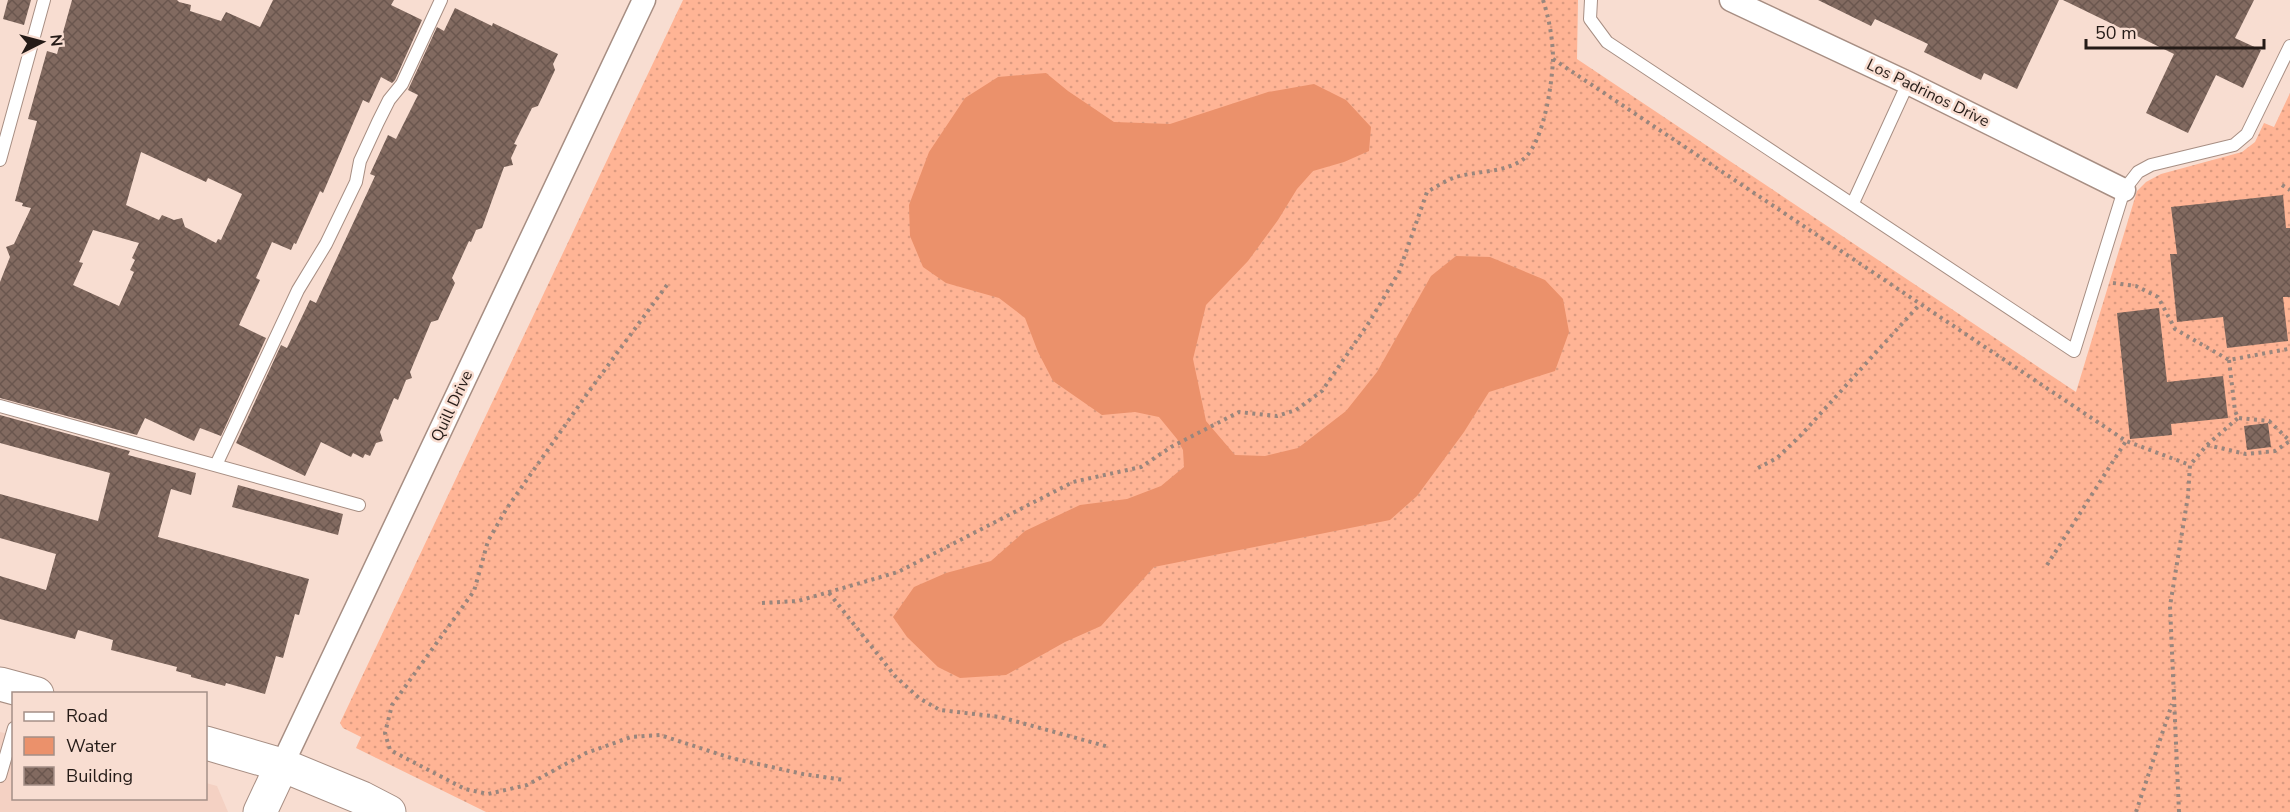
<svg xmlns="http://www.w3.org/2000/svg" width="2290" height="812" viewBox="0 0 2290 812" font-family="'Nunito Sans',sans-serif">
  <defs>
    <pattern id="grass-dots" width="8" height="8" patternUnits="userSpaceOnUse" patternTransform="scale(1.5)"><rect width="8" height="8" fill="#ffb495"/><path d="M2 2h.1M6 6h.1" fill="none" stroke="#da9a80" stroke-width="1.8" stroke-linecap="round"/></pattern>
    <pattern id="building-cross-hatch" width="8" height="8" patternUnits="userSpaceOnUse" patternTransform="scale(1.5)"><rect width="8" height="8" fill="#826a60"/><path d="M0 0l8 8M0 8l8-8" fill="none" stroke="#6a564e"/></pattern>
  </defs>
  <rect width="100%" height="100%" fill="#f8ddd1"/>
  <polygon fill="#f4d1c3" points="0,732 13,735 14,798 206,798 206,783 217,786 228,812 0,812"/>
  <polygon fill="url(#grass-dots)" points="683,0 1578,0 1577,59 2076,392 2137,191 2146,182 2161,174 2242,152 2255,142 2264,123 2274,127 2290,93 2290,812 486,812 356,748 361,737 343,728 340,723"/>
  <polygon fill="#eb916b" points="1046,73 1068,91 1114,122 1170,124 1268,92 1314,84 1346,100 1371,127 1369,151 1344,162 1313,171 1297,189 1278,220 1248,261 1206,305 1193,359 1206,421 1235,455 1265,456 1298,448 1346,411 1377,372 1431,276 1456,256 1490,257 1545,280 1563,299 1569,332 1555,371 1489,392 1464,432 1417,496 1390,520 1154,567 1101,626 1065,642 1006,675 960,678 938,667 907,637 893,617 914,587 946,573 991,561 1025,531 1080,505 1127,499 1161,486 1184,467 1183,450 1177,439 1159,417 1135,412 1102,415 1053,381 1038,352 1025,318 999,298 946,283 923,267 910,236 909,205 929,152 965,98 998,77"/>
  <g fill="url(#building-cross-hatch)" fill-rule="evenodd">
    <polygon points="8,0 31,0 24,25 3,19"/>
    <path d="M72,0h105l2,2 12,3 -1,6 31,10 5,-9 34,15 13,-27h121l-3,5 31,15 -27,60 -3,3 -11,-6 -12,26 -6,-3 -40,93 -3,-2 -24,53 -2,-1 -3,7 -19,-8 -16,36 4,2 -21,45 27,13 -45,98 -21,-8 -6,13 -49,-23 -8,17 -137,-37v-116l10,-25 -4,-10 8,-3 17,-36 -9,-2 1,-3 -8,-2 22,-80 -9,-2 19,-68 10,3zM141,152l65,30 2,-4 34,16 -21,46 -3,-1 -2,4 -31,-16 -3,-9 -8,2 -12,-5 -3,5 -33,-15zM93,230l46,13 -7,15 3,2 -5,10 4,2 -15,34 -46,-21 10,-22 -4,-1z"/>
    <polygon points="1818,0 2059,0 2017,89 1984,73 1981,80 1924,52 1928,44 1875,19 1871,26"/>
    <polygon points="2063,0 2254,0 2235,38 2261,50 2243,88 2216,75 2188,133 2146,113 2174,54"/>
    <polygon points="455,8 492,26 493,23 558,54 553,64 555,70 538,106 532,108 514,144 517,145 511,158 513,165 504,167 482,228 476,230 471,242 469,241 452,278 455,283 438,320 431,322 410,372 412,378 406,380 398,400 394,398 380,432 383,441 376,443 370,456 365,454 363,458 353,453 351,457 321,442 305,476 236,443 281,345 287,348 310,300 316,303 375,176 370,174 388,135 396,139 418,95 408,90 437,27 444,31"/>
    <polygon points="2283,195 2286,228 2290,228 2290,297 2283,297 2288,341 2227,348 2223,317 2177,322 2170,254 2177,254 2171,207"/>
    <polygon points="2159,308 2167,382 2223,376 2228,418 2171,424 2172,435 2130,439 2117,313"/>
    <polygon points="0,415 130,451 128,455 196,473 191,495 171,489 158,537 309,579 299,615 295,614 283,658 276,656 265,694 226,683 225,686 191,677 191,675 176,671 177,667 111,650 113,640 78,630 75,639 0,619 0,576 46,590 56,554 0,538 0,494 98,521 110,473 0,443"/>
    <polygon points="2268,423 2271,447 2247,450 2244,426"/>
    <polygon points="238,485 343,514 338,535 232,507"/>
  </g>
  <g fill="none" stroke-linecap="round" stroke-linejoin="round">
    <defs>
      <g id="lane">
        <polyline points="1591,0 1590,19 1607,42 2074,351 2124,190 2138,172 2151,165 2234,145 2247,134 2290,46"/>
        <polyline points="0,160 44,0"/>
        <polyline points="1853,203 1908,83"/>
        <polyline points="0,406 359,505"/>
        <polyline points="216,465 298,290 326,244 356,182 360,161 378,122 389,100 402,84 441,0"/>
        <polyline points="0,776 14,728"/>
      </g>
      <g id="street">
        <polyline points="1731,0 1908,83 2124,190"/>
        <polyline points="282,765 644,0"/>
      </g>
      <g id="secondary">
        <polyline points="0,684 37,694"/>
        <polyline points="206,743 282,765 362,798 389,812"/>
        <polyline points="260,812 282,765"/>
      </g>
    </defs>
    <use href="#lane" stroke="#a78e83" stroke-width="14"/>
    <use href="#street" stroke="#a78e83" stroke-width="25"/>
    <use href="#secondary" stroke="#a78e83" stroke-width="35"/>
    <g stroke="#99867d" stroke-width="4" stroke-dasharray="3 4.5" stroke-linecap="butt">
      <polyline points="1553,59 2126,441 2190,465"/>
      <polyline points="2282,185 2290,190"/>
      <polyline points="2113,283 2136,286 2158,297 2175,329 2229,360 2288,349 2290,347"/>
      <polyline points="667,285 587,394 507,508 488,541 474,591 392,705 385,733 390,750 465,789 488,794 527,785 586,753 631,737 660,735 731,758 803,774 844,780"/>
      <polyline points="2229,360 2235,411 2238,418 2269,421 2290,441"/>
      <polyline points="2207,445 2238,418"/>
      <polyline points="1758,468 1777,458 1801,435 1920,304"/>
      <polyline points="2047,565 2126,441"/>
      <polyline points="829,593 895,676 919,698 940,710 1000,717 1109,747"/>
      <path d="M762,603l36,-2 100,-29 175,-90 68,-15 30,-20 68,-35 38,4 19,-6 26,-19 48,-70 29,-49 28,-80c9,-5 19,-12 29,-15 20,-6 43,-4 63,-15 24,-12 33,-77 34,-103 0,-19 -4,-41 -10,-59"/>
      <polyline points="2136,812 2172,704"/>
      <polyline points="2179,812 2170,606 2188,496 2190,465 2207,445 2246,454 2275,451 2290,441"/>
    </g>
    <use href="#lane" stroke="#fff" stroke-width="12"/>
    <use href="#street" stroke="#fff" stroke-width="22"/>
    <use href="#secondary" stroke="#fff" stroke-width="33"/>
  </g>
  <g text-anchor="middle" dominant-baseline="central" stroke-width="5" stroke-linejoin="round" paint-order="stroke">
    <g font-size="16" fill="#251b17" stroke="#f8ddd1">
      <text transform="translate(1928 93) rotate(26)">Los Padrinos Drive</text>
      <text transform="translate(452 406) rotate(-65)">Quill Drive</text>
    </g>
  </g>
  <rect x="12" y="692" width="195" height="108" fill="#f8ddd1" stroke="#a48f87" stroke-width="1.5"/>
  <rect x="24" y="712" width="30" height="9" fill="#ffffff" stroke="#a48f87" stroke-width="1.5"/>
  <text x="66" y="722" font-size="18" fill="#251b17">Road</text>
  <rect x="24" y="737" width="30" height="18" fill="#eb916b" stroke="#a48f87" stroke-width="1.5"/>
  <text x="66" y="752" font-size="18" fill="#251b17">Water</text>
  <rect x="24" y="767" width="30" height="18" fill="url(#building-cross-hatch)" stroke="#a48f87" stroke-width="1.5"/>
  <text x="66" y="782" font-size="18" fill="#251b17">Building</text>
  <g transform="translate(42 42) rotate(84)" stroke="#f8ddd1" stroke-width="4.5" paint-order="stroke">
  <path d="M0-4.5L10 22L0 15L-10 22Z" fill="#251b17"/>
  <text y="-9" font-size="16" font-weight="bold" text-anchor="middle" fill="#251b17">N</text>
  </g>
  <path d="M2086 39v9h178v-9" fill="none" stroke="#251b17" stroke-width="3"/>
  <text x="2095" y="39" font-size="18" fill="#251b17" stroke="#f8ddd1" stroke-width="4.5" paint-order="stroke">50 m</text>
</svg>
